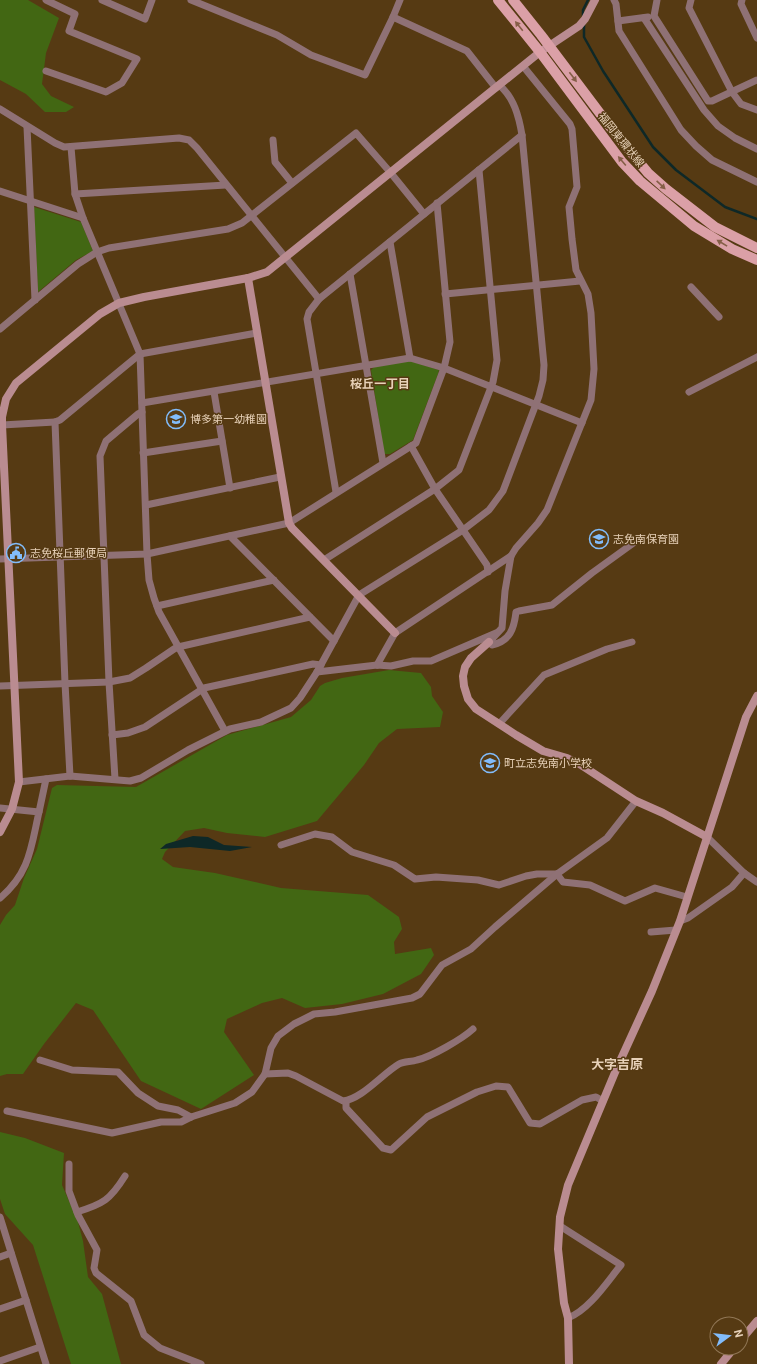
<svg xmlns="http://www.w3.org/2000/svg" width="757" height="1364" viewBox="0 0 757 1364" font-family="Roboto,'Noto Sans JP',sans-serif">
  <rect width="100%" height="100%" fill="#563a13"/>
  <g fill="#426713">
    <polygon points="0,0 28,0 59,18 46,53 42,84 51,96 74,107 66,112 45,112 26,94 0,80"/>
    <polygon points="34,207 81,222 93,251 76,260 38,292"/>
    <polygon points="410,361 439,370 438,374 413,440 390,454 384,454 371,370 374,367"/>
    <polygon points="389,670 421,673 431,687 432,696 443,712 440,727 397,729 379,743 364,765 317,821 265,837 227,833 204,828 185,831 165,852 162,859 173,867 215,873 281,888 368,895 399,917 402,929 394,942 395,954 431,948 434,955 421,974 383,994 342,1004 305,1008 282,998 262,1003 227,1019 224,1032 254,1075 201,1109 141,1081 93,1010 76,1003 44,1044 23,1074 7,1074 0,1076 0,925 6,915 15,905 24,878 37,849 52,788 57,785 136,787 227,735 291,717 311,700 320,686 325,683 342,678"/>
    <polygon points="0,1132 25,1138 64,1153 62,1185 78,1222 83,1241 88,1277 102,1294 121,1364 71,1364 33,1245 5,1214 0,1199"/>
  </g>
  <polygon fill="#0e2827" points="193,836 208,837 224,845 252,847 230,851 190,847 160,849 166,844"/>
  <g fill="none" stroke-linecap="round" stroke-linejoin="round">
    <g stroke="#0e2827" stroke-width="2.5">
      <polyline points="583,16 583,10 588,0"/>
      <polyline points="584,23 584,37 603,71 653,147 676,170 725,207 757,219"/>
    </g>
    <g stroke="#8f7175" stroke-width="7">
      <polyline points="46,0 75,14 69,31 137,59 122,83 106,92 46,71"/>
      <polyline points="102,0 145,19 152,0"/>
      <polyline points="191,0 277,35 311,55 365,75 393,17 400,0"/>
      <polyline points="614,0 616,4 619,31 681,130 696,146 712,160 757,182"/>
      <polyline points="657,0 654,16 708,101 712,101 757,80"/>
      <polyline points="691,0 689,8 732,92 741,104 757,110"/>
      <polyline points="742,0 741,4 757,38"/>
      <polyline points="393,17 467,51 496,88"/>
      <polyline points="644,18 704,110 718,126 735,138 757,149"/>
      <polyline points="618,21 648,17"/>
      <path d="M523,66l47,58 2,5 5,58 -8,20 3,32 4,31 12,24 3,19 3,56 -3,31 -44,110 -9,13 -22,25 -5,8 -6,35 -3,37 -13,14 3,3c18,-4 22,-16 24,-33l3,-1 33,-6 40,-32 47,-34"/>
      <polyline points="0,109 55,143 64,147 179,138 189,140 197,148 319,299"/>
      <polyline points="27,127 35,300"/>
      <polyline points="273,140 275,162 292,183"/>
      <polyline points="71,147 75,194 83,218 140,354 147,554 149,580 154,598 159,612 225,731"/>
      <polyline points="0,191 83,218"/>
      <polyline points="75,194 226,185"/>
      <polyline points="390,242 410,358"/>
      <polyline points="350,274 383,463"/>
      <polyline points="691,287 719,317"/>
      <polyline points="445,294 580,281"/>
      <polyline points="0,329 78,264 97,252 109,248 228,229 242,223 356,133 390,172 424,214"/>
      <polyline points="214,392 230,488"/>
      <polyline points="689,392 757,357"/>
      <polyline points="142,403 410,358 444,368 582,423"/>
      <polyline points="2,425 55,422"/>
      <polyline points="411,446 435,489 487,565 488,572"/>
      <polyline points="143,453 222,441"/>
      <polyline points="336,492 307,319 309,312 319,299 522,135"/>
      <polyline points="146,505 280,477"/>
      <polyline points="230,536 334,641"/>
      <polyline points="0,559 147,554 289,523 416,443 444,368 450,342 437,203"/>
      <polyline points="324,560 435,489 459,470 493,382 497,360 479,170"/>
      <polyline points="157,606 274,580"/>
      <polyline points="377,665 395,633 511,556"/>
      <polyline points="317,672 377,665 391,666 413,661 431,661 496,633"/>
      <polyline points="0,686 109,682 130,678 146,668 174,649 178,647 310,617"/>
      <polyline points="499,724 544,675 607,649 632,642"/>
      <polyline points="112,735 128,733 145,727 204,688 313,664 321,665"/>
      <polyline points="70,776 65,683 55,422 60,420 140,354 257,333"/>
      <polyline points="115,779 109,682 100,456 106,441 138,414 142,412"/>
      <path d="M19,782l51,-6 60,5 11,-3 47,-28 42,-21 31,-7 30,-14 9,-10 17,-26 42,-77 104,-65 26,-20 14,-19 36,-95 4,-16 1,-15 -22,-230c-3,-18 -8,-38 -23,-50"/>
      <path d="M0,808l39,4c-8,35 -9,61 -39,86"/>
      <polyline points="39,812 46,779"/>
      <polyline points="707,837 744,873 757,882"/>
      <polyline points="281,845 315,834 332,837 352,852 394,865 415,879 436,877 478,880 499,885 526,876 537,874 557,874"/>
      <polyline points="557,874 563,882 590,885 625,901 655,888 687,897"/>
      <polyline points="680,921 688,918 732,887 744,873"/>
      <polyline points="651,932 676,930"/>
      <polyline points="40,1060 72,1070 118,1072 138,1093 158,1106 178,1110 191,1117"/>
      <path d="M265,1074l23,-1 8,3 47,25c19,-2 39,-27 56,-37 5,-3 12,-2 18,-4 14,-3 45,-21 56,-31"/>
      <polyline points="346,1101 346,1108 383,1148 391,1150 427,1117 477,1092 496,1086 508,1087 530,1123 540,1124 582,1100 596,1097 603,1101"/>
      <polyline points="7,1111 112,1133 161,1122 181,1122 191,1117 235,1103 252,1092 265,1074 271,1048 278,1036 294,1024 314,1014 335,1012 412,998 420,994 442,965 471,949 495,927 557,874 607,838 636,801"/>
      <polyline points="69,1164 69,1191 78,1215 97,1250 94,1268 96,1273 131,1301 144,1335 160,1348 201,1364"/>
      <path d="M77,1212c26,-8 33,-12 48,-36"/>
      <polyline points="0,1217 46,1364"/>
      <path d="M560,1226l61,39c-14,17 -32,45 -53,53"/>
      <polyline points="0,1257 11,1253"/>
      <polyline points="0,1309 26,1300"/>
      <polyline points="0,1361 40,1347"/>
    </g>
    <g stroke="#ba8c91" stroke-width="8">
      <polyline points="248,278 289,523 292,528 395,633"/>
      <polyline points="489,642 471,658 465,667 463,676 464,686 468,699 476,709 516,735 543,751 567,758 581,765 636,801 663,813 707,837"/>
      <polyline points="0,832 12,809 19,782 2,425 2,417 6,399 16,383 100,314 119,303 144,297 248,278 267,272 540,52 579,26 585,19 595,0"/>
      <polyline points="741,1340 757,1321"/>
      <polyline points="569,1364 568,1318 564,1303 558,1249 560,1217 568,1185 616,1070 652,991 680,921 746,717 757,696"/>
      <polyline points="721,1364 734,1348"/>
    </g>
    <g stroke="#dba0a7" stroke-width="10">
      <polyline points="498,0 540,52 622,162 640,181 694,226 732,249 757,260"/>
      <polyline points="513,0 541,35 608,124 648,173 666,189 715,227 757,248"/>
    </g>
  </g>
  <defs><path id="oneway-solid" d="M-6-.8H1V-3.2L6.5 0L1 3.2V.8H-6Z"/></defs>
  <g fill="#855e47">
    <use href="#oneway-solid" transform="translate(519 26) rotate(-129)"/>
    <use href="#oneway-solid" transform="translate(573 77) rotate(53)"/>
    <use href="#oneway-solid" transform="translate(622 161) rotate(-130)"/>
    <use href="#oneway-solid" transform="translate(661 185) rotate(43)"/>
    <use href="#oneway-solid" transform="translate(722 243) rotate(-149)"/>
  </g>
  <defs>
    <symbol id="school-ring" viewBox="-11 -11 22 22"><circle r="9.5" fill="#563a13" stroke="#82bcfa" stroke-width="1.5"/><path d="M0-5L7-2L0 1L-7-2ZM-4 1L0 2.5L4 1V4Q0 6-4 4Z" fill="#82bcfa"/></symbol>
    <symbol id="civic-ring" viewBox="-11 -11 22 22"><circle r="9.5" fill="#563a13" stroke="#82bcfa" stroke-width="1.5"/><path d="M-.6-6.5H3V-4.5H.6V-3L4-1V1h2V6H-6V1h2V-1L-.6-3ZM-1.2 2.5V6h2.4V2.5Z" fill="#82bcfa"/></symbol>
  </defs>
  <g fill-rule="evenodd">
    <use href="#school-ring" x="165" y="408" width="22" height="22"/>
    <use href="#school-ring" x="588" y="528" width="22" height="22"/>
    <use href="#civic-ring" x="5" y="542" width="22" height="22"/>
    <use href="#school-ring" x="479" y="752" width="22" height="22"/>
  </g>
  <g text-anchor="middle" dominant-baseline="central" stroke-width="3" stroke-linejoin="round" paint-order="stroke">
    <g font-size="11" fill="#e7d1b8" stroke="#563a13">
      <text transform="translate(621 140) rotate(51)">福岡東環状線</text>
    </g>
    <g font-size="11" fill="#e7d1b8" stroke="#563a13" text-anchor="start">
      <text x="190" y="419">博多第一幼稚園</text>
      <text x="613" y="539">志免南保育園</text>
      <text x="30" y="553">志免桜丘郵便局</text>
      <text x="504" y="763">町立志免南小学校</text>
    </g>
    <g font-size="12" font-weight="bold" fill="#e7d1b8" stroke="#563a13">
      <text x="380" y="384">桜丘一丁目</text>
    </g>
    <g font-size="13" font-weight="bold" fill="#e7d1b8" stroke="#563a13">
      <text x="617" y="1064">大字吉原</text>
    </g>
  </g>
  <g transform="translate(729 1336) rotate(75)"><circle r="19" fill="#563a13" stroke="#907655"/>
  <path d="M0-3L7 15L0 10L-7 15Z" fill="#82bcfa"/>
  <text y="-6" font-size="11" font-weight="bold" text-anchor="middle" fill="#e7d1b8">N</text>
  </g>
</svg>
